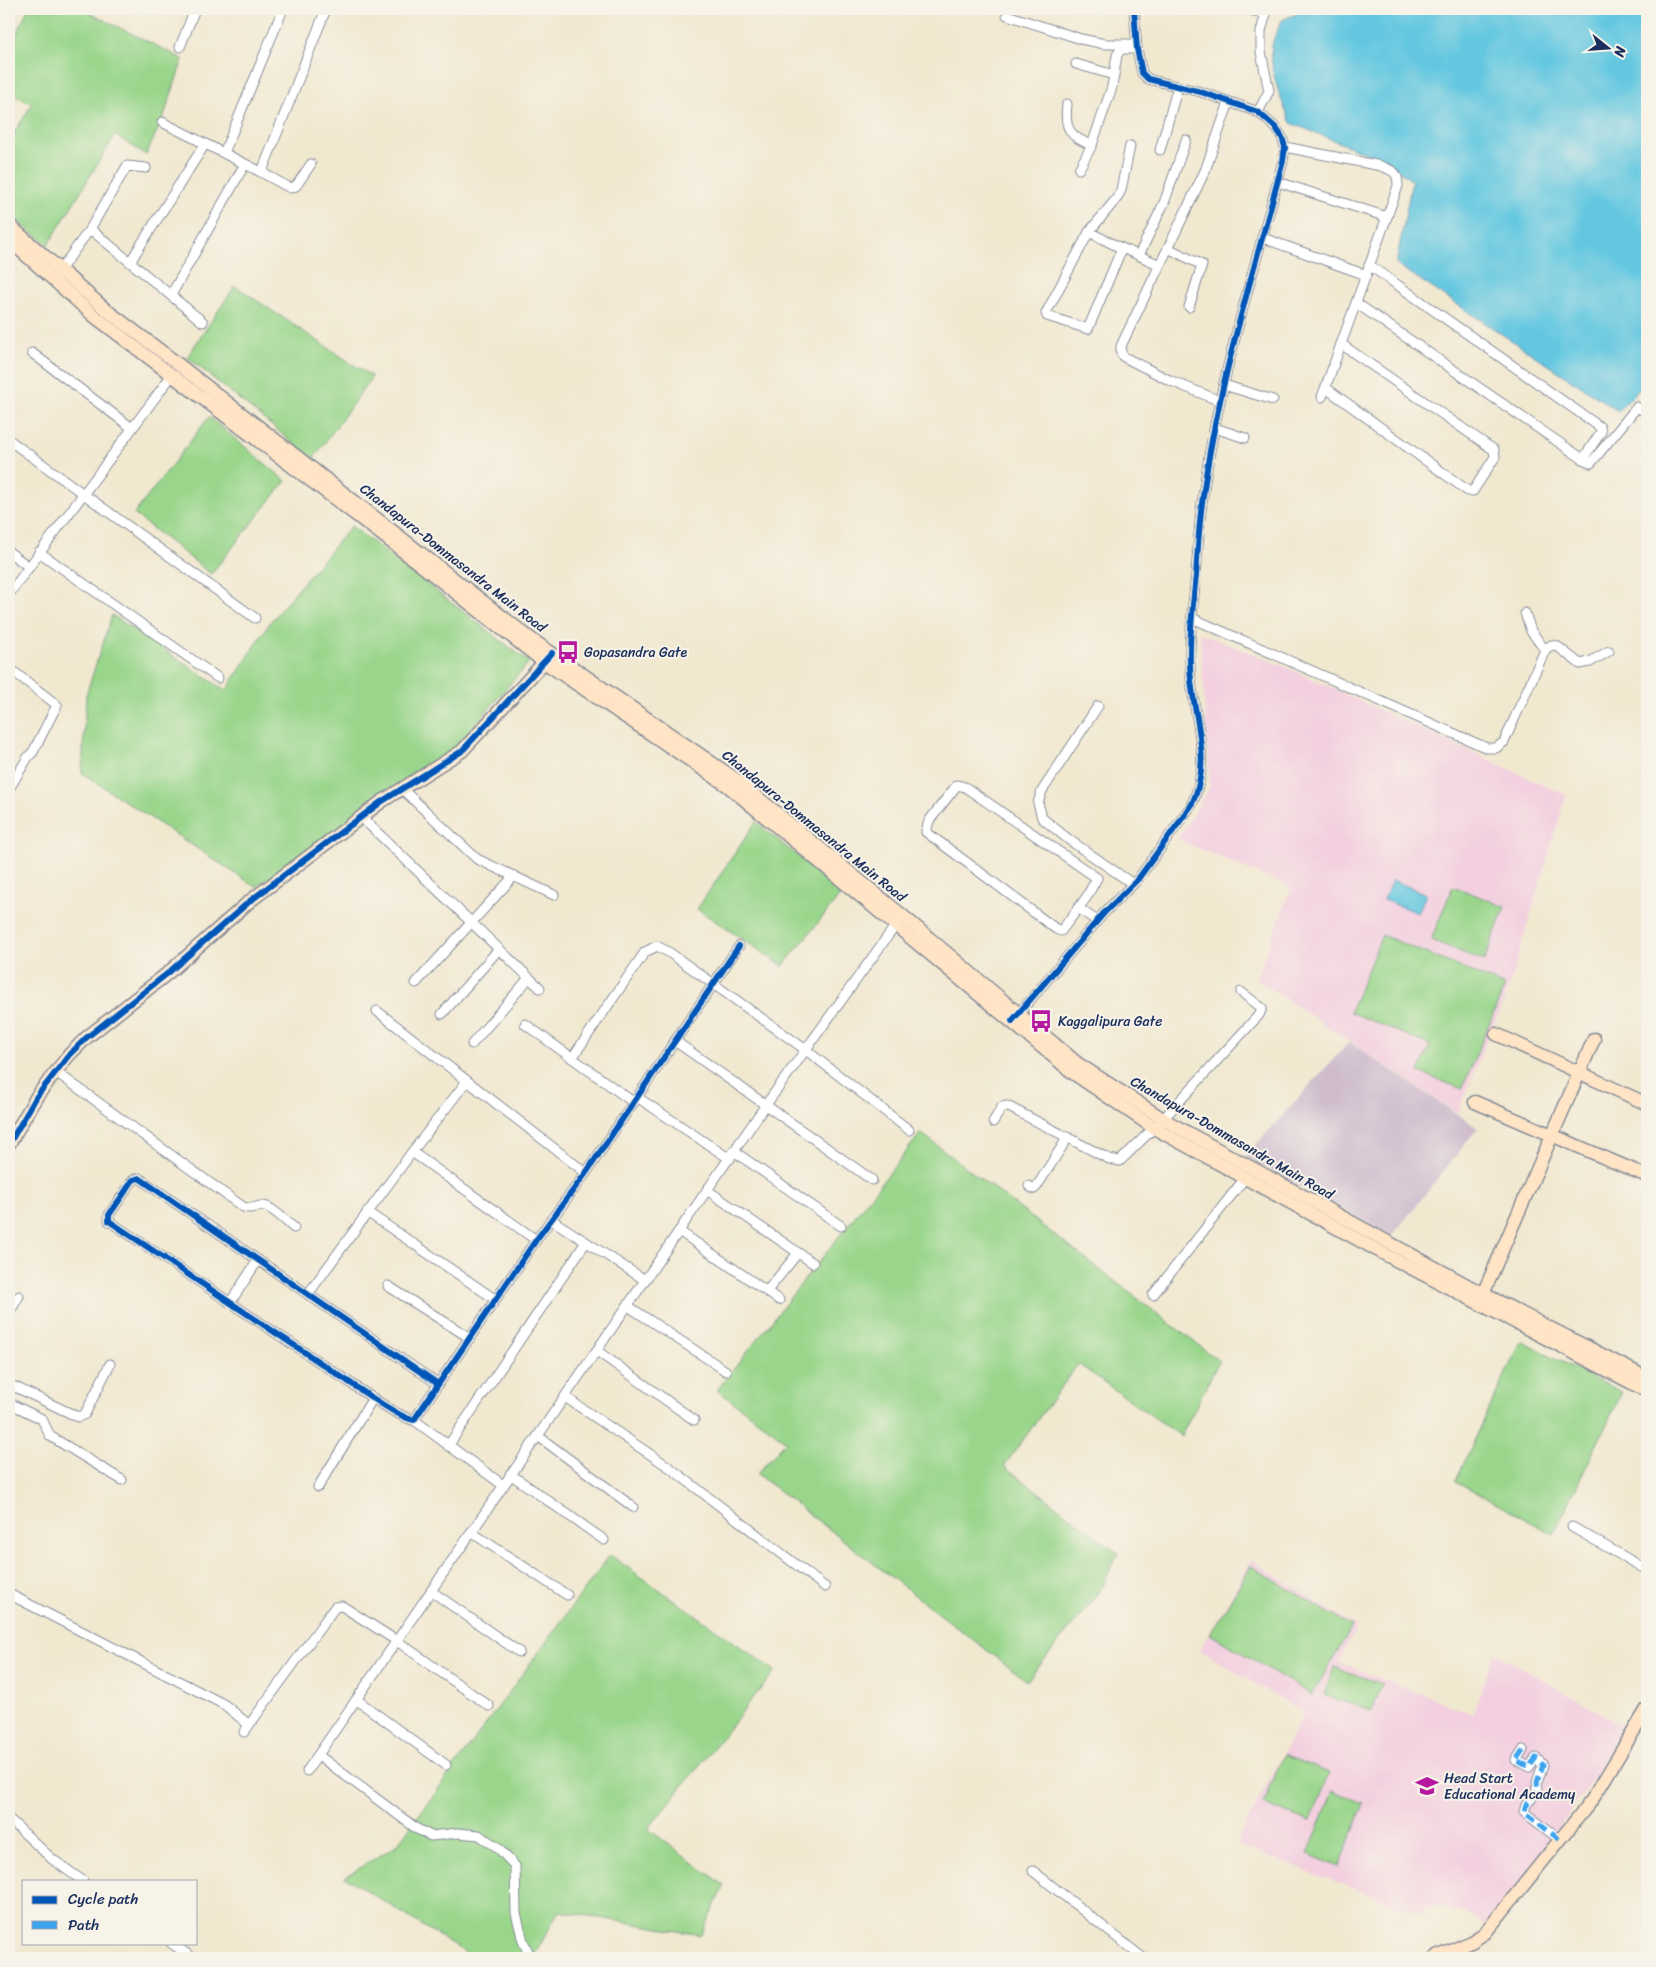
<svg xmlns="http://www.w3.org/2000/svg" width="1656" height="1967" viewBox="0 0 1656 1967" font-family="Sriracha,sans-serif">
  <rect width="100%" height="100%" fill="#f7f3e8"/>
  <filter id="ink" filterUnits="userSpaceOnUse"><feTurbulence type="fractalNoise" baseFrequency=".02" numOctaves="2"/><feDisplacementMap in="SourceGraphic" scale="10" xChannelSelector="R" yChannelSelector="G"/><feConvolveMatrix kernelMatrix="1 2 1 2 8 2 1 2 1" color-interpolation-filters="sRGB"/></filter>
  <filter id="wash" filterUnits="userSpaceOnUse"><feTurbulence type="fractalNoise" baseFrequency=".0096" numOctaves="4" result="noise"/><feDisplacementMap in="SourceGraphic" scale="20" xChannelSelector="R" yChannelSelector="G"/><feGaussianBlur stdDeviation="1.12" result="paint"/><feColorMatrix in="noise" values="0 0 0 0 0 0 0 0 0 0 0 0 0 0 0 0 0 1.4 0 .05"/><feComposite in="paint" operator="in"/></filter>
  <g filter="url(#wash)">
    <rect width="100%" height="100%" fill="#f1e8d0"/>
    <g fill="#f3cfdf">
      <polygon points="1200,633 1290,669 1566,795 1508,990 1457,1113 1256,979 1291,888 1177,839 1210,787"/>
      <polygon points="1252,1560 1357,1628 1338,1662 1473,1714 1494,1652 1626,1728 1539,1858 1485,1926 1465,1913 1423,1905 1422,1914 1236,1844 1304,1713 1200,1650"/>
    </g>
    <polygon fill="#cfbdce" points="1349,1042 1478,1128 1392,1236 1245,1157"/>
    <g fill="#99d68b" stroke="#5a8274">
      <polygon points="28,9 82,9 183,59 164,116 146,155 115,135 48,245 9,215 9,142 32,104 9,92 9,51"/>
      <polygon points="235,286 372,377 313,459 187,357"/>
      <polygon points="209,417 286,481 211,574 134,514"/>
      <polygon points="351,526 529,662 453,750 256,887 82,773 86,695 112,615 226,691 271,621"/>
      <polygon points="756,822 842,893 783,966 697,909"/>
      <polygon points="1453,886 1505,907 1484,961 1431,940"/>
      <polygon points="1382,935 1505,986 1462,1089 1419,1072 1430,1045 1350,1012"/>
      <polygon points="921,1133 1219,1361 1181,1436 1078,1364 1004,1466 1118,1553 1099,1593 1027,1681 757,1474 786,1441 717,1390"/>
      <polygon points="1521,1341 1622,1392 1554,1534 1455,1482"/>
      <polygon points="610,1555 775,1671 648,1829 724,1885 701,1935 559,1911 533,1958 474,1958 345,1877 397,1845"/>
      <polygon points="1251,1566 1352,1627 1312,1695 1210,1634"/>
      <polygon points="1334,1667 1382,1684 1372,1711 1324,1695"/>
      <polygon points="1283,1755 1329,1773 1310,1822 1264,1804"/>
      <polygon points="1333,1791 1364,1803 1339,1867 1308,1854"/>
    </g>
    <g fill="#63c7e0" stroke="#3f7b9f">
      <path d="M1308,9h339v368l-8,13 -21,21 -222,-147 16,-83 -22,-18 -99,-40c-10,-23 -22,-52 -19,-77 1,-8 7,-18 10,-26z"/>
      <polygon points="1392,880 1426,894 1418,913 1384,900"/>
    </g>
  </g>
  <g filter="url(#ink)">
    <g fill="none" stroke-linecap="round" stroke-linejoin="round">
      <defs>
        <g id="street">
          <polyline points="1246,9 1266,14 1261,31 1261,52 1269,91 1258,112"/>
          <polyline points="1007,15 1081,39 1105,44 1129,44"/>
          <polyline points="180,47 195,9"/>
          <polyline points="1076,64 1114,75"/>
          <path d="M1067,104c-3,24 2,33 25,41"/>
          <polyline points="9,120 9,134"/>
          <polyline points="162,122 259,171 263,169 326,9"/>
          <polyline points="1130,146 1121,190 1117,198 1089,232 1046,313 1047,316 1088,329 1122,248 1160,265"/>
          <path d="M1285,147l96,19c12,5 17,5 17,20l-76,211"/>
          <polyline points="1160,150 1178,86"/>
          <polyline points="224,153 283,9"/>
          <polyline points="1079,169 1092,145 1112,87 1117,55 1121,49 1137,49"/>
          <polyline points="259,171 290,188 296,186 311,164"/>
          <polyline points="1278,182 1387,217"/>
          <polyline points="90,229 203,322"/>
          <polyline points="1089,232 1121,248"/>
          <polyline points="1263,238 1366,275"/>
          <polyline points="1168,248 1202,265 1189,307"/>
          <polyline points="1139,255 1164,203 1186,140"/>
          <polyline points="130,262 205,144"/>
          <polyline points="1369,265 1600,427 1601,432 1583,459"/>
          <polyline points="58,273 90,229 127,166 146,168"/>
          <polyline points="171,295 245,164"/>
          <polyline points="1356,303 1583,459 1591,463 1637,407 1647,413"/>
          <polyline points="32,353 132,428"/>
          <polyline points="1224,385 1273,400"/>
          <polyline points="1326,388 1468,491 1473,491 1495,457 1494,450 1341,344"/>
          <polyline points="1220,401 1169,380 1124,357 1121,353 1121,346 1205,171 1229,102"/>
          <polyline points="1215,428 1245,438"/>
          <polyline points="9,440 255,618"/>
          <polyline points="9,552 29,567"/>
          <polyline points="39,552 218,678"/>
          <polyline points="9,594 172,375"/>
          <polyline points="1192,618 1487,748 1496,748 1504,742 1545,650 1531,631 1525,613"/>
          <polyline points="1545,650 1551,645 1557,646 1580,664 1590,662 1609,651"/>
          <polyline points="9,668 57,705 33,752 28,757 9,789"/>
          <polyline points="1098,706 1042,791 1038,803 1042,818 1068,839 1133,884"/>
          <polygon points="957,785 965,787 1097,878 1086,898 1061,931 1056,929 926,832 929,821"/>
          <polyline points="402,789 477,859 554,895"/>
          <polyline points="361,817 540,988"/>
          <polyline points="1078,908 1097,921"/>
          <polyline points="416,983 514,876"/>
          <polyline points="377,1011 586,1173"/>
          <polyline points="442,1014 499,949"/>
          <path d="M1015,1018l89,-105 34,-34 53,-73c24,-49 0,-91 -1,-141 -1,-30 3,-60 6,-90 2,-27 3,-53 7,-79 15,-114 51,-224 80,-335l2,-14 -3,-10 -6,-9 -18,-16 -57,-20 -53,-13 -6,-6 -5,-24 -3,-40"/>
          <polyline points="525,1024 633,1102"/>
          <polyline points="675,1041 872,1180"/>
          <polyline points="472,1044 529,978"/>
          <polyline points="572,1058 645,952 657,946 670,953 806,1050 909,1130"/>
          <path d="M56,1072l187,135c11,3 11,-1 20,-1 8,0 24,16 31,22"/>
          <polyline points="637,1097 730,1159"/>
          <polyline points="993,1122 1002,1107 1007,1106 1109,1159 1120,1161 1163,1119 1259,1015 1262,1008 1241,992"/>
          <polyline points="412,1152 536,1240"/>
          <polyline points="735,1152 841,1226"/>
          <polyline points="1029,1186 1034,1189 1037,1186 1068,1137"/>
          <polyline points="707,1190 813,1263"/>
          <polyline points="367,1212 496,1300"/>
          <polyline points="552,1220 645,1280"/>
          <polyline points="679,1231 779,1300"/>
          <polyline points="388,1286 470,1338"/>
          <polyline points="767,1291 798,1253"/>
          <polyline points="308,1294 412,1152 467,1081"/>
          <polyline points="1153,1295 1245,1178"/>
          <polyline points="230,1303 258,1260"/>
          <polyline points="628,1306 726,1371"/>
          <polyline points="9,1313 19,1296"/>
          <polyline points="597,1351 694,1420"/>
          <polyline points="9,1384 78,1417 85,1414 110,1364"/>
          <path d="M438,1384l-299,-206 -6,2 -24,35v6c77,52 153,103 231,155 14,9 60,43 74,44l122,-180 50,-67 153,-227"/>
          <polyline points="565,1397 669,1467 825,1587"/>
          <polyline points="9,1403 42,1419 50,1436 122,1480"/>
          <polyline points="414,1420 503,1485"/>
          <polyline points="538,1436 633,1507"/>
          <polyline points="448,1446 586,1242"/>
          <polyline points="510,1474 604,1540"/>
          <polyline points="318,1487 373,1398"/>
          <polyline points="1572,1527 1647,1570"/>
          <polyline points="471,1532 567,1595"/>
          <polyline points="431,1591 519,1652"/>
          <polyline points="9,1594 225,1705 249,1725"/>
          <polyline points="357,1700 446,1765"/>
          <polyline points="244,1732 335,1607 342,1606 397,1641 489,1706"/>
          <polyline points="1523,1750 1516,1760 1529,1767 1536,1758 1543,1765 1537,1782 1538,1789 1526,1805 1524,1812 1560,1840"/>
          <polyline points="318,1755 417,1829 431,1836 458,1833 479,1835 497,1847 515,1866 516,1913 523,1941 531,1958"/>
          <polyline points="307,1771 765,1106 898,922"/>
          <polyline points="9,1819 52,1859 83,1881"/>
          <polyline points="1033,1871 1143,1958"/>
          <polyline points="171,1943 193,1958"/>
        </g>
        <g id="secondary">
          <polyline points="9,225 105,309 174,361 531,639 734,778 903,916 1077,1063 1163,1119 1217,1149 1478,1291 1647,1378"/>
          <polyline points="9,240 94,316 385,537 544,662 728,786 1073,1073 1154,1128 1388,1256 1647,1391"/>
          <polyline points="1496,1034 1647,1104"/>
          <polyline points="1475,1102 1647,1176"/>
          <polyline points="9,1144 37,1096 69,1055 86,1038 168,973 250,901 381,802 462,751 549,657"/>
          <polyline points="1483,1294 1594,1039"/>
          <polyline points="1435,1958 1471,1942 1485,1933 1592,1800 1647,1709"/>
        </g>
      </defs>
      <use href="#street" stroke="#868c97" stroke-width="11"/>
      <use href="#secondary" stroke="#868c97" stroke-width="15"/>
      <use href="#street" stroke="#fff" stroke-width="9"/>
      <use href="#secondary" stroke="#ffe4c6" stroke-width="12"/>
      <polyline stroke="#3da3ed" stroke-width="5" stroke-dasharray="10 5" stroke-linecap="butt" points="1523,1750 1516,1760 1529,1767 1536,1758 1543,1765 1537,1782 1538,1789 1526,1805 1524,1812 1560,1840"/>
      <defs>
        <g id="cycleway">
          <path d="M1012,1021l92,-108 34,-34 53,-73c24,-49 0,-91 -1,-141 -1,-30 3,-60 6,-90 2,-27 3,-53 7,-79 15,-114 51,-224 80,-335l2,-14 -3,-10 -6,-9 -18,-16 -57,-20 -53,-13 -6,-6 -5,-24 -3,-40"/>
          <polyline points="9,1144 37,1096 69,1055 86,1038 168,973 250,901 381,802 462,751 552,653"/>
          <path d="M438,1384l-299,-206 -6,2 -24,35v6c77,52 153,103 231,155 14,9 60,43 74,44l122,-180 50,-67 153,-227"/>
        </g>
      </defs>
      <use href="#cycleway" stroke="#f7f3e8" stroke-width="9"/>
      <use href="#cycleway" stroke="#0057b8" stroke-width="6"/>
    </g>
  </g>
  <defs>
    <symbol id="bus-bare" viewBox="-9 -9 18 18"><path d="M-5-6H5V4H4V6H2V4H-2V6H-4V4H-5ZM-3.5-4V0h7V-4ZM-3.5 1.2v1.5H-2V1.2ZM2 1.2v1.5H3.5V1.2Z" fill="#b5179e" stroke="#f7f3e8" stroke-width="2.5" paint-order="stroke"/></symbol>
    <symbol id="school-bare" viewBox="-9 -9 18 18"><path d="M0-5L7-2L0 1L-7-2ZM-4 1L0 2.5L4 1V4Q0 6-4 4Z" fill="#b5179e" stroke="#f7f3e8" stroke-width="2.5" paint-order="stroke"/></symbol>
  </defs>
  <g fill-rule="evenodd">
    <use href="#bus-bare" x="552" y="636" width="32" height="32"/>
    <use href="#bus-bare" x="1025" y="1005" width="32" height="32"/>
    <use href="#school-bare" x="1411" y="1770" width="32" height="32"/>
  </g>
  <g text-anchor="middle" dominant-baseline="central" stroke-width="4" stroke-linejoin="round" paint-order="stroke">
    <g font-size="14" fill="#1b2f5e" stroke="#f7f3e8">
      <text transform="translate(453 558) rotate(38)">Chandapura-Dommasandra Main Road</text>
      <text transform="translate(814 826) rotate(39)">Chandapura-Dommasandra Main Road</text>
      <text transform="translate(1232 1138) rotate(30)">Chandapura-Dommasandra Main Road</text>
    </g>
    <g font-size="14" fill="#1b2f5e" stroke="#f7f3e8" text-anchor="start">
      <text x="584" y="652">Gopasandra Gate</text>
      <text x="1058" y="1021">Kaggalipura Gate</text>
      <text x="1444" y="1778">Head Start<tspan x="1444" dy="16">Educational Academy</tspan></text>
    </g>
  </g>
  <rect width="1656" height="1967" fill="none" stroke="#f7f3e8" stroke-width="30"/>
  <rect x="22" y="1880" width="175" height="65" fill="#f7f3e8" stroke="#9fa5b1"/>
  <rect x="32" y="1896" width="25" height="8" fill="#0057b8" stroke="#9fa5b1"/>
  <text x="68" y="1904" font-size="15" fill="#1b2f5e">Cycle path</text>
  <rect x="32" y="1921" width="25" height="8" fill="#3da3ed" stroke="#9fa5b1"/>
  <text x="68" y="1930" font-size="15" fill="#1b2f5e">Path</text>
  <g transform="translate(1608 48) rotate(107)" stroke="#f7f3e8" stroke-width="4" paint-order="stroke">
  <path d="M0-4L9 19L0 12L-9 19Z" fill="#1b2f5e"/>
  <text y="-8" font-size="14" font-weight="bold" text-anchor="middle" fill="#1b2f5e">N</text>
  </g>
</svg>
